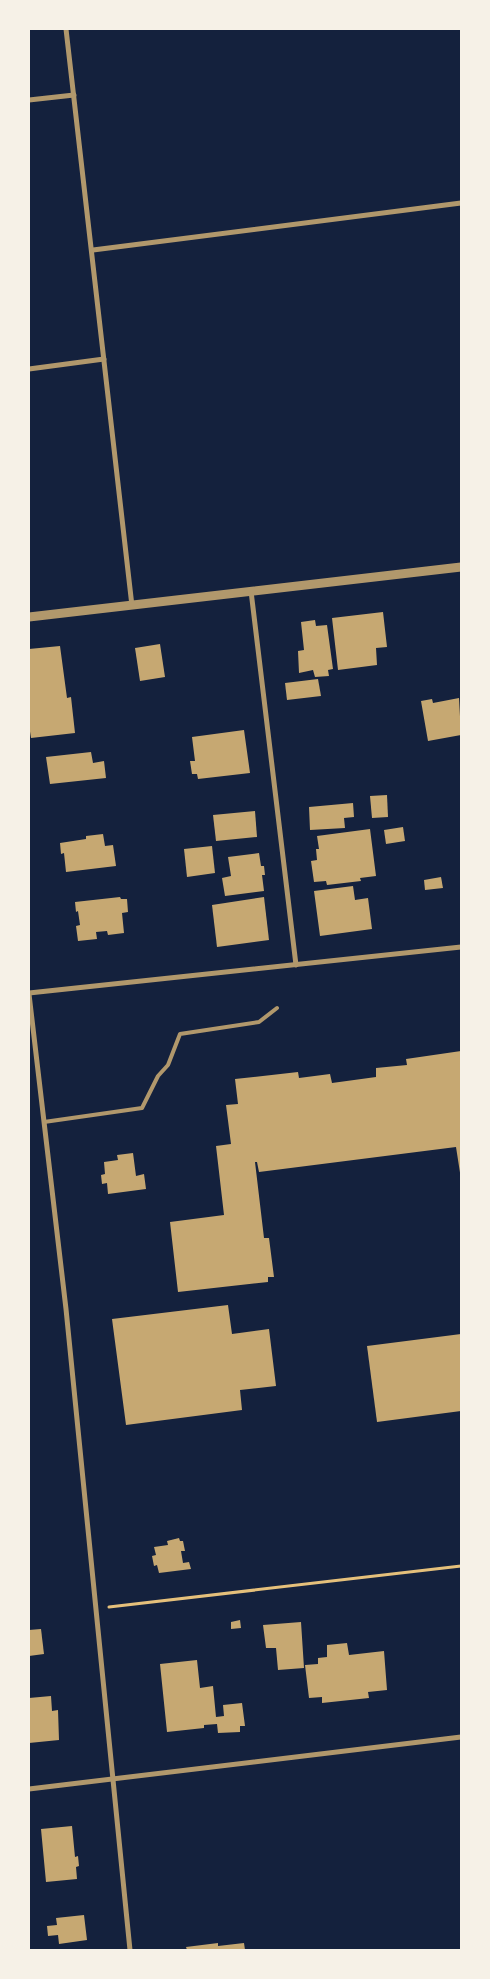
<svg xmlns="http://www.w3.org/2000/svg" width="490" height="1979" viewBox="0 0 490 1979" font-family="'Titillium Web',sans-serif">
  <rect width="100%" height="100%" fill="#14213d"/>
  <g fill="#c6a872">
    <polygon points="383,612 387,647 376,648 377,665 338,670 332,618"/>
    <polygon points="315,620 316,626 327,625 333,669 328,670 329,676 315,677 313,670 299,673 298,651 304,650 301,622"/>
    <polygon points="160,644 165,677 140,681 135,648"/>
    <polygon points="60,646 67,698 71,697 75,733 31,738 29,725 30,703 29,649"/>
    <polygon points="318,679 321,696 287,700 285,683"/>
    <polygon points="459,698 461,735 428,741 421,701 432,699 433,703"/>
    <polygon points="244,730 250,773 198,779 197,774 192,774 190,761 195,761 192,737"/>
    <polygon points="91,752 93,763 104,761 106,778 50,784 46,757"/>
    <polygon points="387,795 388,817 372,818 370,796"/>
    <polygon points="353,803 354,817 344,818 345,828 310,830 309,807"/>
    <polygon points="255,811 257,837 216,841 213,815"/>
    <polygon points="403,827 405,841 386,844 384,830"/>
    <polygon points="370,829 376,876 360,878 361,881 327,885 326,881 314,882 311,861 317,860 316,849 319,849 317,836"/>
    <polygon points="103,834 105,846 113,845 116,866 66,872 64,853 61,854 60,843 86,839 86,836"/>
    <polygon points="212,846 215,873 187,877 184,849"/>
    <polygon points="259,853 261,866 264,866 265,875 262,875 264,891 225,896 222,878 231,876 228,857"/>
    <polygon points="441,877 443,888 425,890 424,880"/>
    <polygon points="353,886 355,900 368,898 372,929 320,936 314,891"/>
    <polygon points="120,897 121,899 127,899 128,912 122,913 124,933 108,935 107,931 96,932 97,939 78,941 76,926 80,925 78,911 76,912 75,902"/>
    <polygon points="264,897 269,940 217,947 212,905"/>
    <polygon points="461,1051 461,1179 456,1147 259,1172 257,1162 255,1162 264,1238 269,1238 274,1277 268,1277 268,1282 178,1292 170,1222 224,1215 216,1146 231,1144 226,1105 238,1104 235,1079 298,1072 299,1078 330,1074 332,1083 376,1077 376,1068 407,1065 406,1059"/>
    <polygon points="133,1153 136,1176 144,1174 146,1189 108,1194 107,1183 102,1184 101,1175 105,1174 104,1162 118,1160 117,1155"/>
    <polygon points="228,1305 232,1334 269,1329 276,1386 240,1390 242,1410 126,1425 112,1319"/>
    <polygon points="461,1334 461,1411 377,1422 367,1346"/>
    <polygon points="179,1538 180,1541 183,1541 185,1551 181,1551 183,1563 189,1562 191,1569 159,1573 157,1565 154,1566 152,1556 156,1555 154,1547 168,1545 167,1541"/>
    <polygon points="240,1620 241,1628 231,1629 231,1622"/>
    <polygon points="301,1622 304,1668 278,1670 276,1648 266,1648 263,1625"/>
    <polygon points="41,1629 44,1654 29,1656 29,1630"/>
    <polygon points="347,1643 349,1655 384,1651 387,1690 368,1692 369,1698 322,1703 322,1697 309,1698 305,1665 318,1664 318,1658 327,1657 327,1645"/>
    <polygon points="197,1660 200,1688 213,1686 216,1717 224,1716 223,1705 242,1703 245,1726 240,1726 240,1732 218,1733 217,1724 204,1725 204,1728 167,1732 160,1664"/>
    <polygon points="51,1696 52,1711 58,1710 59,1740 29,1743 29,1698"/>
    <polygon points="72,1826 75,1857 78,1856 79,1866 76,1867 77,1879 46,1882 41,1829"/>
    <polygon points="84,1915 87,1940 59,1944 58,1935 48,1936 47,1926 57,1925 56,1918"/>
    <polygon points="218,1943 218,1946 244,1943 245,1950 187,1950 186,1947"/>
  </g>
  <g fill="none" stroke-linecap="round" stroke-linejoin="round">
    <polyline stroke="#e5c07b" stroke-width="3" points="109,1607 461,1566"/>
    <polyline stroke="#b1986c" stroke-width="4" points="44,1122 142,1108 158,1076 168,1065 180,1034 259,1022 277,1008"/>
    <g stroke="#b1986c" stroke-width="5">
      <polyline points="66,29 132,606"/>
      <polyline points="29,100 74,95"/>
      <polyline points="93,250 461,203"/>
      <polyline points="29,369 104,359"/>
      <polyline points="251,591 296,965"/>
      <polyline points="29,993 461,947"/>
      <polyline points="29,994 66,1309 130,1950"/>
      <polyline points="29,1789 461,1737"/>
    </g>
    <polyline stroke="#b1986c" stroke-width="9" points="29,617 461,567"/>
  </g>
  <rect width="490" height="1979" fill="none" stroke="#f6f1e7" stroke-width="60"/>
</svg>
